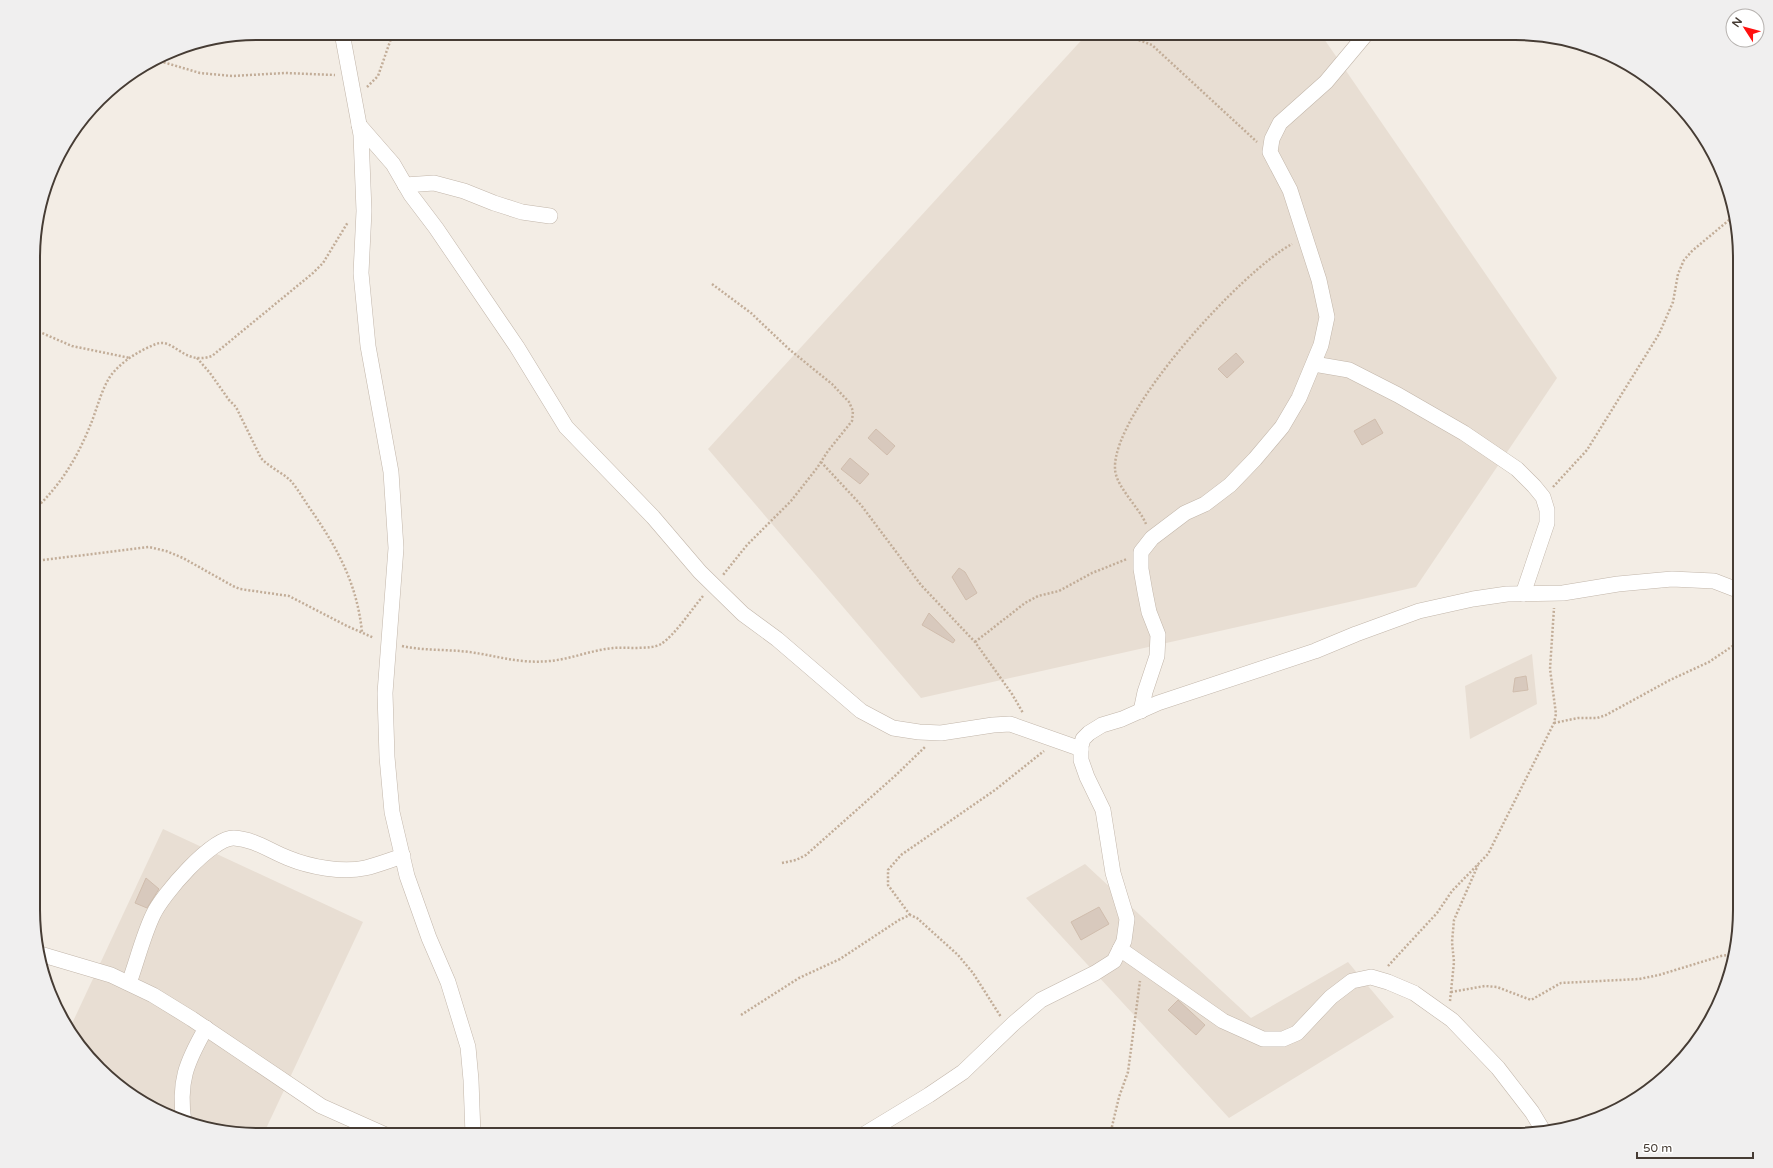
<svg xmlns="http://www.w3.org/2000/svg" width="1773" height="1168" viewBox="0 0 1773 1168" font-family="'Varela Round',sans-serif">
  <rect width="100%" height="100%" fill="#f3ede5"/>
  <g fill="#e8ded3">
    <polygon points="1088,33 1320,33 1557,378 1416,587 921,698 708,449"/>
    <polygon points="1532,654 1537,704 1470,739 1465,686"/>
    <polygon points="163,829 363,922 263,1135 186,1123 133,1097 99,1069 69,1030"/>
    <polygon points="1085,864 1251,1018 1348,962 1394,1017 1229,1118 1026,898"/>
    <polygon points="1483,1127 1534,1134 1483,1135"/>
  </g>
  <g fill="#d8c9bd" stroke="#d0bdad">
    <polygon points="1236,353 1244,362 1227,378 1218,369"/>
    <polygon points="1375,419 1383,433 1362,445 1354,431"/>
    <polygon points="876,429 895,446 887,455 868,438"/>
    <polygon points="850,458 869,474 860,484 841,469"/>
    <polygon points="959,568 965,572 977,593 966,600 952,577"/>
    <polygon points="929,613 955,640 953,643 922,625"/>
    <polygon points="1526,676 1528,690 1513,692 1515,678"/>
    <polygon points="146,878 159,889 147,908 135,903"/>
    <polygon points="1099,907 1109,924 1081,940 1071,922"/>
    <polygon points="1178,1000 1205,1025 1196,1035 1168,1010"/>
  </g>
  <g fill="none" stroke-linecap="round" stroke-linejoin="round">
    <defs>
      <g id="minor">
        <polyline points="342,33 361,135 364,211 361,273 368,346 391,472 396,548 385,693 387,757 392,812 407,876 429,938 448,982 468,1047 471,1080 473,1135"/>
        <polyline points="359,125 393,164 411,195 436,228 517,347 566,427 653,517 700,572 743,614 777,639 861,711 893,728 919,732 941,733 993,725 1010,724 1081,749"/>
        <polyline points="405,185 434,183 464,191 494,203 522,212 550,216"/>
        <polyline points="1314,364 1349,370 1398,395 1464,433 1517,469 1534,486 1543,497 1547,510 1547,523 1523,594"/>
        <polyline points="1141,711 1145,692 1157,656 1158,635 1149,612 1145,592 1141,569 1141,552 1152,538 1185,513 1205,504 1230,485 1255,459 1282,427 1299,398 1321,345 1327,317 1319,280 1290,190 1270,152 1272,139 1280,123 1326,82 1367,33"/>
        <polyline points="1120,949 1223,1021 1263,1039 1283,1039 1297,1033 1331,997 1352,981 1371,977 1388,982 1414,993 1452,1020 1498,1068 1532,1112 1544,1132"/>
        <polyline points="40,954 111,975 153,995 192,1019 321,1106 386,1135"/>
        <path d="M129,983c8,-22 14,-47 24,-68 9,-20 59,-78 81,-77 20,1 36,13 54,20 22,9 54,15 77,10 13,-3 25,-8 38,-12"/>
        <path d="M184,1123c-6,-41 2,-60 22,-95"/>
        <polyline points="863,1135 929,1095 963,1072 1014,1023 1041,1000 1095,973 1114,961 1124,941 1127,919 1113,873 1103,810 1087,777 1081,760 1081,746 1083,739 1089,733 1102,725 1122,719 1158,703 1315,651 1356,634 1419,611 1473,599 1507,594 1563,593 1618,584 1672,579 1714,581 1740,591"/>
      </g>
    </defs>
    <use href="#minor" stroke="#c2b6aa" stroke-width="16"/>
    <g stroke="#c2ad98" stroke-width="2.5" stroke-dasharray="2 2" stroke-linecap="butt">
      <polyline points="1120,33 1152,45 1257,142"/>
      <polyline points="156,60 200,73 232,76 285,73 335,75"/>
      <polyline points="367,87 378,76 393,33"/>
      <polyline points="712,284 751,313 790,350 832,384 849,402 853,411 852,421 828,451 817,468 791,501 747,545 723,575"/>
      <polyline points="35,330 72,346 130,358"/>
      <path d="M197,358l13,15 19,27 7,7 25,51c8,9 20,14 29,22 8,9 14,20 21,30 27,39 46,74 51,122"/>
      <polyline points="821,462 861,505 921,585 975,642 1012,694 1023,713"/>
      <polyline points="1553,487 1587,450 1659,334 1673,302 1678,274 1684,260 1692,251 1735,215"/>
      <path d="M35,509c25,-23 42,-51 55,-83 6,-14 10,-32 18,-46 9,-16 30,-29 48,-36 18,-7 27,22 56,12l101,-83 10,-10 25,-41"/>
      <path d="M1146,524c-7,-17 -30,-37 -31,-55 -3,-57 128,-199 177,-225"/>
      <polyline points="35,561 149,547 166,551 183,558 233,586 240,589 289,596 347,626 374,638"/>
      <polyline points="975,642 1025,603 1038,596 1059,591 1092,573 1127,559"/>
      <path d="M402,646c22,5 44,3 67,6 30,4 49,12 81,9 21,-2 42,-11 63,-13 13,-1 38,2 48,-4 14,-9 31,-35 42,-48"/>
      <polyline points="1554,723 1578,718 1597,718 1606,715 1670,680 1709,662 1740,641"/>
      <polyline points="782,863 796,860 806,855 896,775 925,747"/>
      <polyline points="910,915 888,885 888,870 901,855 995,790 1044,751"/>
      <polyline points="1388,966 1437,913 1452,891 1488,854 1554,723 1556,714 1550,669 1554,608"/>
      <polyline points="1451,992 1485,986 1497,987 1531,1000 1561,983 1639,979 1659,975 1721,956 1734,954"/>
      <polyline points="1450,1001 1454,962 1452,942 1454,920 1478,865"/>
      <polyline points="741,1015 799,978 840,959 899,920 910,915 917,918 958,955 973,973 1001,1017"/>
      <polyline points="1110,1135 1119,1097 1128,1072 1140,981"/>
    </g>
    <use href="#minor" stroke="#fff" stroke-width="15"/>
  </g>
  <path d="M0 0H1773V1168H0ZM258 40H1515A218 218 0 0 1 1733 258V910A218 218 0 0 1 1515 1128H258A218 218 0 0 1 40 910V258A218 218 0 0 1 258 40Z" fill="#f0efef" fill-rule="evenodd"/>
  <path fill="none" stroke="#463c34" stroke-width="2" d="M258 40H1515A218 218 0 0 1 1733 258V910A218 218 0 0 1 1515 1128H258A218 218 0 0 1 40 910V258A218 218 0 0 1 258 40Z"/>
  <g transform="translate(1745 28) rotate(306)"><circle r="19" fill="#ffffff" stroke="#b5b1ae"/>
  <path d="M0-3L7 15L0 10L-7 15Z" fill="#ff1110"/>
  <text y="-6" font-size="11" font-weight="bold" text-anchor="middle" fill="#463c34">N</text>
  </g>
  <path d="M1637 1152v6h116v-6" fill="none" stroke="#463c34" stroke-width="2"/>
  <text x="1643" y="1152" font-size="12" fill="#463c34" stroke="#ffffff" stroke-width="3" paint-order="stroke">50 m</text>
</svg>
